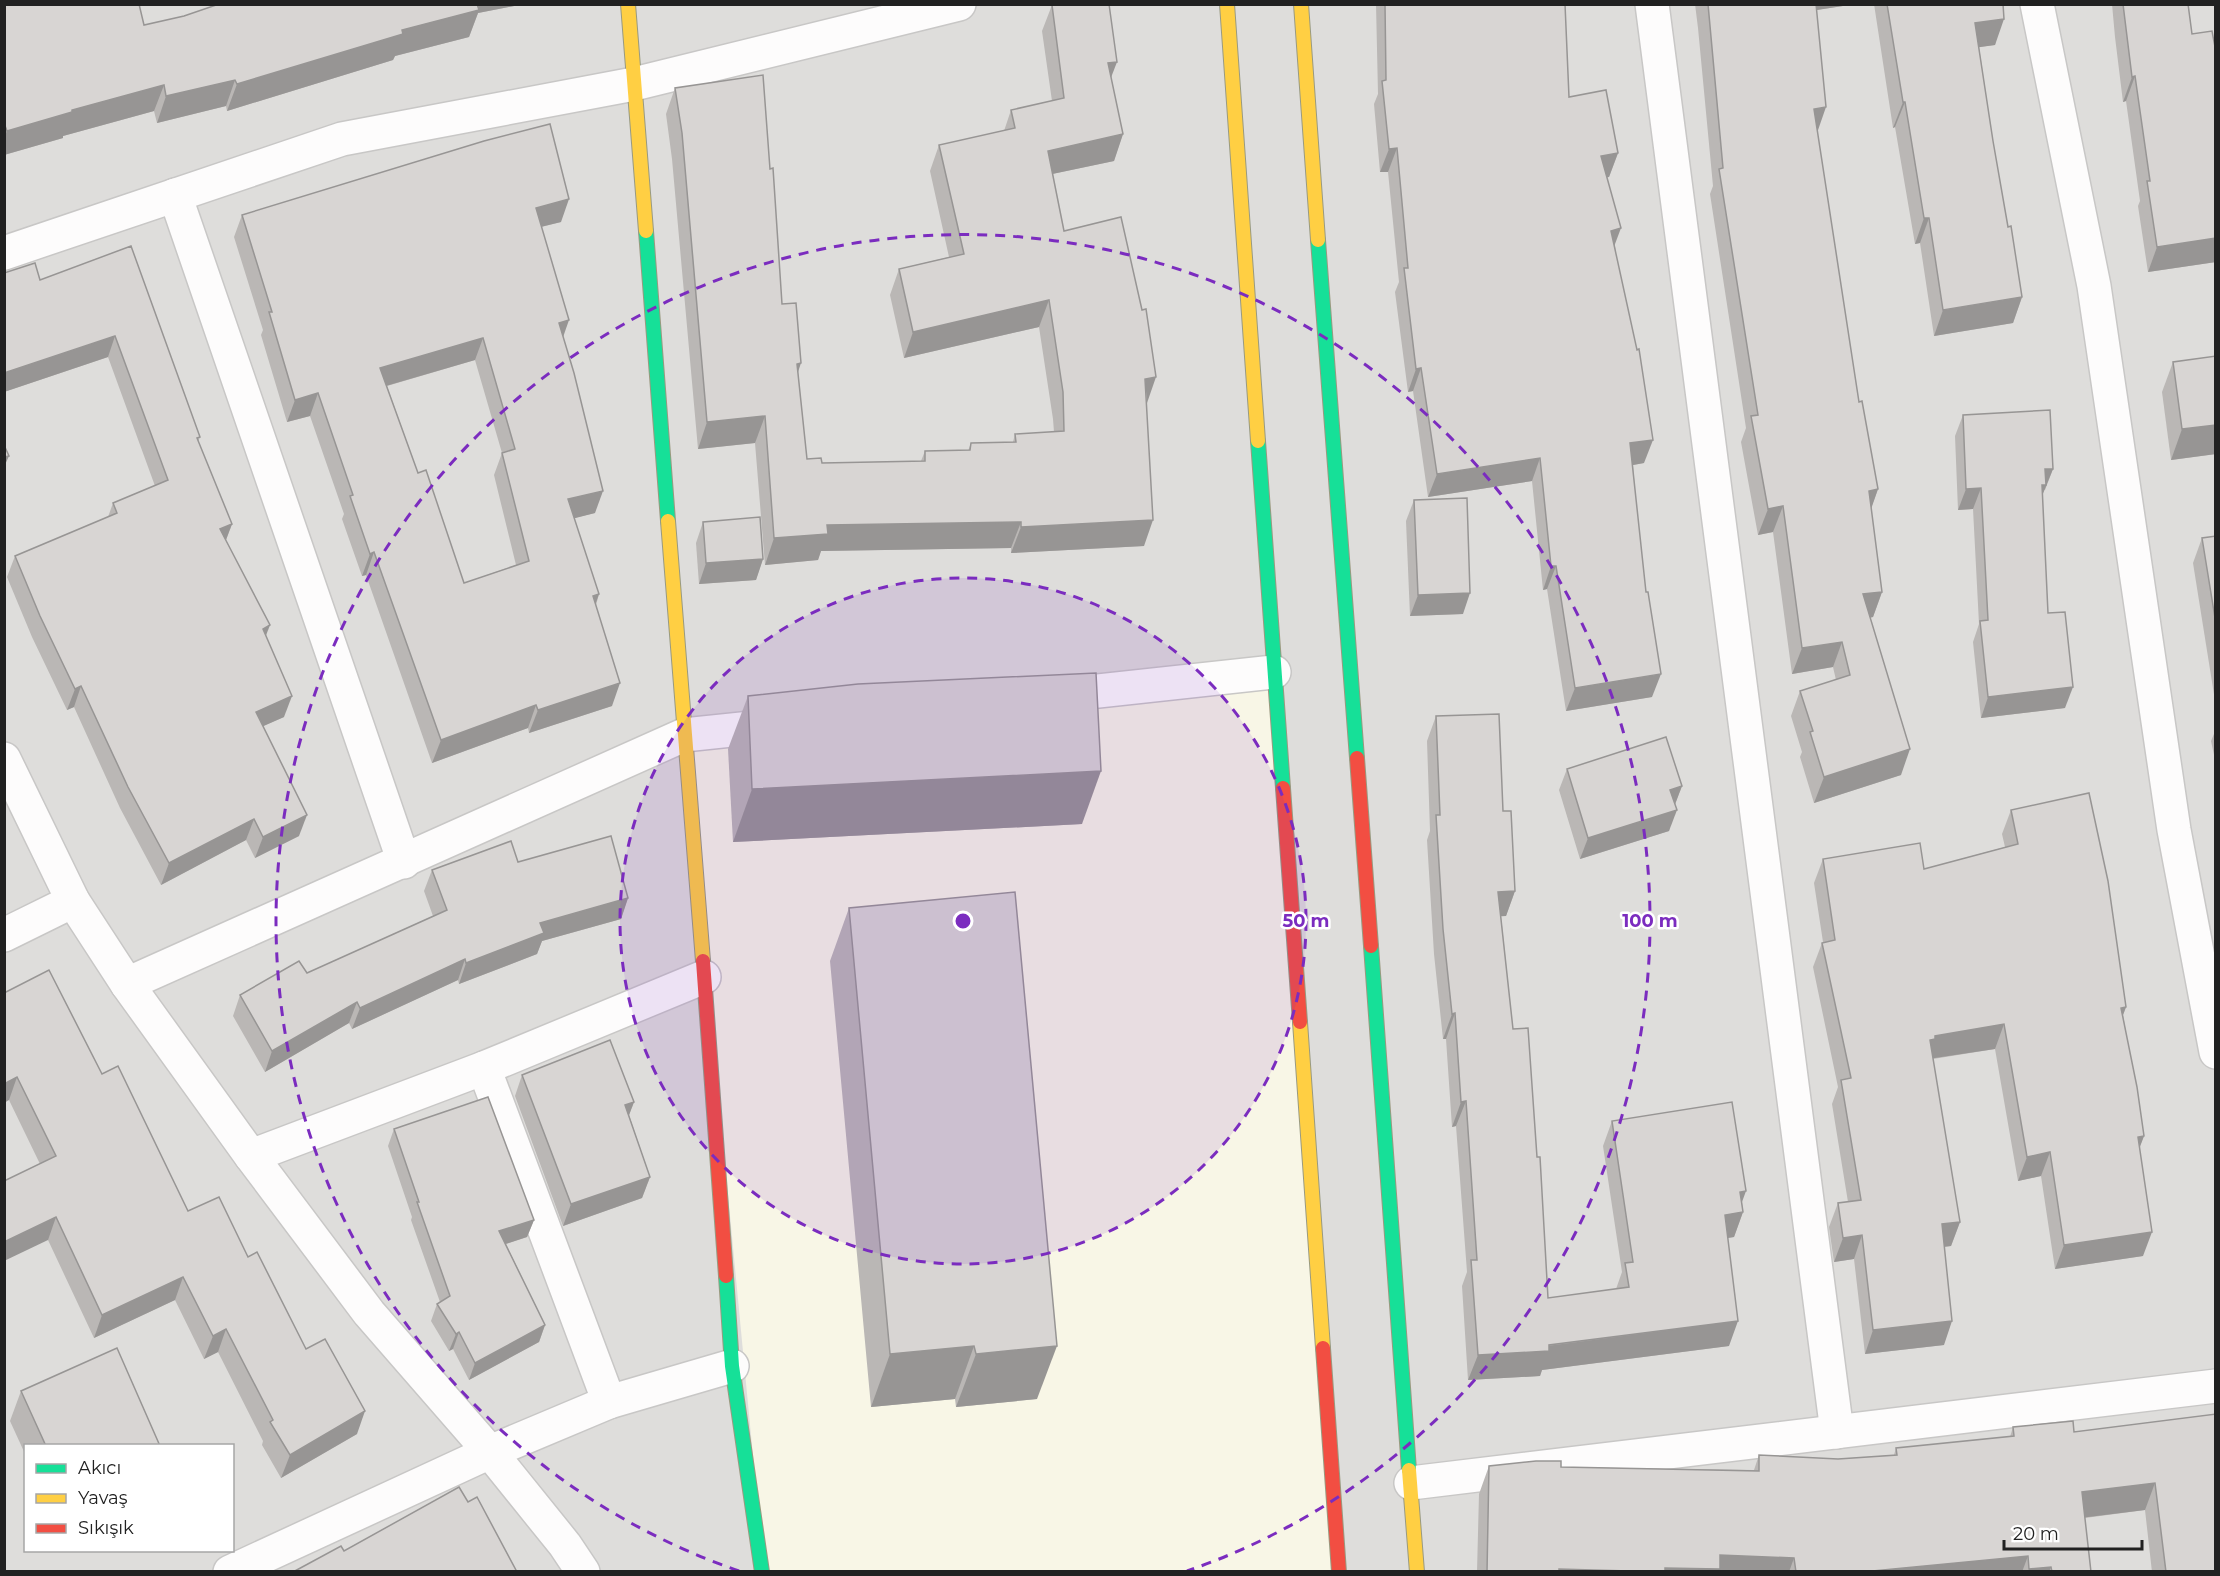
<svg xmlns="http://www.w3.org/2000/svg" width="2220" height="1576" viewBox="0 0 2220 1576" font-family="Montserrat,sans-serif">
  <rect width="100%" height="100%" fill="#efedea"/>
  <path fill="#dedddb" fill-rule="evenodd" d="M5,5h2210v1566l-2210,1zM26,1446h206v104h-206z"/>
  <polygon fill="#f8f6e6" points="1274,672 1339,1571 764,1571 684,735"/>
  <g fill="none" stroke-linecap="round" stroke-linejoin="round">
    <defs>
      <g id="street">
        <polyline points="1652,4 1837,1432"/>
        <polyline points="2037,4 2094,286 2174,830 2216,1052"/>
        <polyline points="175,195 404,862"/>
        <polyline points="4,253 342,139 634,84 959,4"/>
        <polyline points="1052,696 1274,672"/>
        <polyline points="4,759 73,901 127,984 251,1156 369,1313 490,1452 565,1545 583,1572"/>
        <polyline points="4,935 73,901"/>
        <polyline points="127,984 684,735 779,725"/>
        <polyline points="484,1068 609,1402"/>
        <polyline points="251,1156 484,1068 704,977"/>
        <polyline points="1411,1483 2216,1386"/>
        <polyline points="230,1572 490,1452 609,1402 732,1366"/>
      </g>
      <g id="fast">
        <polyline points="646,231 668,521"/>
        <polyline points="1318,240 1357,758"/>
        <polyline points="1258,441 1283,788"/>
        <polyline points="1371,946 1409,1470"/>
        <polyline points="726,1276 732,1366 762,1572"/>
      </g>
      <g id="slow">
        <polyline points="628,4 646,231"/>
        <polyline points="1227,4 1258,441"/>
        <polyline points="1301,4 1318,240"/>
        <polyline points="668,521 703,961"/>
        <polyline points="1300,1022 1323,1348"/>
        <polyline points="1409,1470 1417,1572"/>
      </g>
      <g id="jam">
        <polyline points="1357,758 1371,946"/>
        <polyline points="1283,788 1300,1022"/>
        <polyline points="703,961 726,1276"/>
        <polyline points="1323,1348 1339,1572"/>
      </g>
    </defs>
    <use href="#street" stroke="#c8c7c6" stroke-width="36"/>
    <use href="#fast" stroke="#999a80" stroke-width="16"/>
    <use href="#slow" stroke="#999a80" stroke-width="16"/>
    <use href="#jam" stroke="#999a80" stroke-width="16"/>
    <use href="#street" stroke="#fdfcfc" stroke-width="33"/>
    <use href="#fast" stroke="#16e098" stroke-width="14"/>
    <use href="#slow" stroke="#ffcf43" stroke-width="14"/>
    <use href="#jam" stroke="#f24e42" stroke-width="14"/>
  </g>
  <g fill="#bab7b5" fill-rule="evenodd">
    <polygon points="4,4 144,25 184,16 219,4 524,4 478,13 469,37 395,56 393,60 227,111 226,106 157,123 154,111 63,136 63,138 4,155"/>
    <polygon points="1376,4 1565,4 1569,97 1618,153 1609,177 1607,177 1615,246 1644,463 1633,465 1652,697 1566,711 1547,589 1543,590 1532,481 1428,497 1413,391 1408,392 1395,292 1399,282 1388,172 1380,172 1374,104 1378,94"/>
    <polygon points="1695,4 1856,4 1816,10 1817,132 1859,402 1878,489 1871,508 1882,592 1873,617 1870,618 1901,775 1814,803 1800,757 1802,752 1791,716 1800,691 1836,680 1833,667 1792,674 1773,532 1758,535 1741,442 1746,428 1710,194 1713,186 1698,28"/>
    <polygon points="1874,4 2003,4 1995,45 1979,47 1993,141 2008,227 2022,297 2013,323 1934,336 1920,243 1915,244 1895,127 1893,128"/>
    <polygon points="2112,4 2188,4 2192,34 2216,52 2216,262 2148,272 2138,206 2140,201 2126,101 2123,102 2115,37"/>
    <polygon points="1052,5 1111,77 1123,134 1114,161 1052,174 1064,231 1147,403 1144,546 1011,553 1011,548 821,551 818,560 765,565 755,443 698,449 672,159 666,114 675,88 770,169 782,304 798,372 807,459 822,463 921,461 925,451 968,451 971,443 1013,442 1015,434 1054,432 1053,419 1039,327 904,358 890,295 899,269 949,257 930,171 939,145 1004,131 1011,110 1052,101 1042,31"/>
    <path d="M242,215l319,7 -20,5 22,109 32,177 -21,5 25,76 -3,11 16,101 -83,27 -1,-5 -96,35 -66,-188 -4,1 -20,-57 2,-5 -34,-98 -23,6 -26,-87 2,-5 -29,-93zM475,360l27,93 -8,22 22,90 -52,18 -46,-110 -31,-87z"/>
    <polygon points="131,246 200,437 198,442 232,524 226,540 266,635 284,717 263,726 299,836 255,858 246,840 161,885 120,808 74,707 67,710 32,637 7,577 15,556 108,517 113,503 155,486 108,357 4,392 4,273 40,280"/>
    <polygon points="2216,356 2216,454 2171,460 2162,392 2173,362"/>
    <polygon points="1963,415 2053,469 2045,490 2044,490 2042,495 2048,613 2065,708 1981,718 1973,642 1979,624 1973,509 1958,510 1955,436"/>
    <polygon points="1414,500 1463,614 1410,616 1406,521"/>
    <polygon points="703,522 763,559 756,580 699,584 696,543"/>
    <polygon points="2216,536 2216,707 2193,563 2202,538"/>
    <polygon points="748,696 1082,824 733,842 728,749"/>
    <polygon points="1436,716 1503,811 1515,891 1506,916 1501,916 1513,1029 1548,1298 1616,1289 1622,1272 1603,1146 1612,1121 1742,1202 1743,1212 1734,1237 1727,1238 1729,1346 1542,1370 1540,1376 1468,1380 1462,1286 1467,1272 1456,1126 1452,1127 1446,1039 1443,1039 1434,954 1427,840 1430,831 1427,741"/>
    <polygon points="2216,729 2216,764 2211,741"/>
    <polygon points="1567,769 1682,786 1675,804 1669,831 1580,859 1559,790"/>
    <polygon points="2011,810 2126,1007 2123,1015 2144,1136 2139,1148 2143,1256 2055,1269 2041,1176 2018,1181 1995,1049 1933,1059 1960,1222 1951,1246 1944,1247 1944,1345 1865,1354 1854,1259 1834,1262 1829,1227 1838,1203 1848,1202 1832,1104 1838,1087 1813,967 1822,943 1823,942 1814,883 1823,859 1924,869 2005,847 2002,834"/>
    <polygon points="518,862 628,898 621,919 542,941 537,954 459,984 458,980 352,1029 349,1023 265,1072 233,1016 240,995 307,973 433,916 424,891 432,870"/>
    <polygon points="849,908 1037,1399 956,1407 955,1399 871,1407 830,961"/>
    <polygon points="4,993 102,1074 188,1211 248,1257 306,1349 357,1434 281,1478 262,1445 263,1441 218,1352 204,1359 175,1300 94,1338 48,1240 40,1164 9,1100"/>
    <polygon points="522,1075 634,1102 629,1115 650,1177 642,1198 563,1226 515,1096"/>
    <polygon points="394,1129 534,1220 527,1237 506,1244 545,1325 539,1342 469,1380 453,1349 449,1351 431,1321 437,1304 440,1302 411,1220 412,1217 388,1146"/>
    <polygon points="21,1391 160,1446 26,1446 26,1456 10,1421"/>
    <polygon points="2216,1414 2216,1572 2152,1572 2145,1510 2085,1518 2091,1572 1477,1572 1479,1494 1489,1466 1754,1470 1759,1455 1838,1459 1894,1455 1896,1448 2010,1437 2013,1427 2074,1432"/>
  </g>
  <g fill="#979594">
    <polygon points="468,4 524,4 478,13 469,37 395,56 393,60 227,111 237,84 402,30"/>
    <polygon points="1807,4 1856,4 1804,12"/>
    <polygon points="2004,19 1995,45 1966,49 1975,23"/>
    <polygon points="1117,62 1107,88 1108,63"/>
    <polygon points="2135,76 2126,101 2123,102 2132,77"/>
    <polygon points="235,80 226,106 157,123 166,96"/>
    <polygon points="164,85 154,111 63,136 63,138 4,155 4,137 7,131 72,110"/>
    <polygon points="1903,102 1905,102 1895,127 1893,128"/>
    <polygon points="1826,107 1817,133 1814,109"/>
    <polygon points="1123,134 1114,161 1038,177 1048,151"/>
    <polygon points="1397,148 1388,172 1380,172 1389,149"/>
    <polygon points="1618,153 1609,177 1593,180 1601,156"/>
    <polygon points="569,199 561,222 528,230 536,208"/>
    <polygon points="1924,218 1929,218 1920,243 1915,244"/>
    <polygon points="1621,228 1612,252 1611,231"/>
    <polygon points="2216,238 2216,262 2148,272 2157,247"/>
    <polygon points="2022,297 2013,323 1934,336 1943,310"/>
    <polygon points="1049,300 1039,327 904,358 913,332"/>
    <polygon points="569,320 561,343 559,323"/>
    <polygon points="115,336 108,357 4,392 4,373"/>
    <polygon points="483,338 475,360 372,390 380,368"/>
    <polygon points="801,363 792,390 797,364"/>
    <polygon points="1421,368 1413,391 1408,392 1416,369"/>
    <polygon points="1156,377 1147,403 1145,379"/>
    <polygon points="318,393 310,416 287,422 295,400"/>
    <polygon points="765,416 755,443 698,449 707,422"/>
    <polygon points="2216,425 2216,454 2171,460 2182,429"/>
    <polygon points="1653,440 1644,463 1622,467 1630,443"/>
    <polygon points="9,456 4,467 4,457"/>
    <polygon points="1540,458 1532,481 1428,497 1437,474"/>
    <polygon points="2045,469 2053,469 2038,506"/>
    <polygon points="1981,488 1973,509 1958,510 1966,489"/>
    <polygon points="1878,489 1869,515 1869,491"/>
    <polygon points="603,491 595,513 560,522 568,499"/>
    <polygon points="1783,506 1773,532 1758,535 1768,509"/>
    <polygon points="1153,520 1144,546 1011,553 1021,527"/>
    <polygon points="1021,522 1011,548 821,551 818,560 765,565 774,538 827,525"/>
    <polygon points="232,524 224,545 220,529"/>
    <polygon points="374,552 366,575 362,576 370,554"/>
    <polygon points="763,559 756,580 699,584 706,563"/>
    <polygon points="1551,566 1556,566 1547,589 1543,590"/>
    <polygon points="1882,592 1873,617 1854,620 1863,594"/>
    <polygon points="1470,593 1463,614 1410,616 1418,595"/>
    <polygon points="599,594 591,617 593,596"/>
    <polygon points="270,625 262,646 263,629"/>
    <polygon points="1842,642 1833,667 1792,674 1802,648"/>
    <polygon points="1661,674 1652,697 1566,711 1575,688"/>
    <polygon points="620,683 612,706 529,733 538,710"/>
    <polygon points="81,686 74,707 67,710 75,689"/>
    <polygon points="2073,687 2065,708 1981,718 1988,697"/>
    <polygon points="292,696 284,717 248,733 256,712"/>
    <polygon points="536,705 528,728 432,763 441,740"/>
    <polygon points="1910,749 1901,775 1814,803 1824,777"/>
    <polygon points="1101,771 1082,824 733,842 752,789"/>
    <polygon points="1682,786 1674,807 1670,790"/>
    <polygon points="1677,810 1669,831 1580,859 1588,838"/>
    <polygon points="307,815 299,836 255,858 263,837"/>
    <polygon points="254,819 246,840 161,885 169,863"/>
    <polygon points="1515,891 1506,916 1489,917 1498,892"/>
    <polygon points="628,898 621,919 542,941 537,954 459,984 466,963 540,923"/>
    <polygon points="465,959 458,980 352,1029 360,1008"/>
    <polygon points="357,1002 349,1023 265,1072 272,1051"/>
    <polygon points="2126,1007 2117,1031 2121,1008"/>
    <polygon points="1455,1013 1446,1039 1443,1039 1452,1014"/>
    <polygon points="2004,1024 1995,1049 1928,1059 1930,1040 1935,1036"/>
    <polygon points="17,1077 9,1100 4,1103 4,1084"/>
    <polygon points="1466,1101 1456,1126 1452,1127 1461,1102"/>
    <polygon points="634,1102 626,1123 625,1105"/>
    <polygon points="2144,1136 2135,1160 2138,1137"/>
    <polygon points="2050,1152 2041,1176 2018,1181 2027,1157"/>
    <polygon points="650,1177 642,1198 563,1226 571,1204"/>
    <polygon points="1746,1191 1738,1213 1743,1212 1734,1237 1715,1240 1725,1215 1740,1192"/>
    <polygon points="56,1217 48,1240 4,1261 4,1242"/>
    <polygon points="534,1220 527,1237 493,1248 499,1231"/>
    <polygon points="1960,1222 1951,1246 1933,1248 1942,1224"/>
    <polygon points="2152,1232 2143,1256 2055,1269 2064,1245"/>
    <polygon points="1862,1235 1854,1259 1834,1262 1843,1238"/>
    <polygon points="183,1277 175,1300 94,1338 102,1315"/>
    <polygon points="1738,1321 1729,1346 1542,1370 1540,1376 1468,1380 1478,1355"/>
    <polygon points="1952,1321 1944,1345 1865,1354 1873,1330"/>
    <polygon points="545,1325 539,1342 469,1380 475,1363"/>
    <polygon points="226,1329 218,1352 204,1359 213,1336"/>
    <polygon points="459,1332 453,1349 449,1351 456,1334"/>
    <polygon points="974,1346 955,1399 871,1407 890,1354"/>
    <polygon points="1057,1346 1037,1399 956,1407 976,1354"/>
    <polygon points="365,1411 357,1434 281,1478 290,1455"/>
    <polygon points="2155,1483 2145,1510 2072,1519 2082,1492"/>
    <polygon points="1720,1555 1794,1558 1789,1572 1664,1572 1665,1568"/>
    <polygon points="2028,1556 2022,1572 1862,1572"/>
    <polygon points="2051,1567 2049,1572 2029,1572 2029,1569"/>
    <polygon points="1559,1569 1657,1572 1558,1572"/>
  </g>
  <g fill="#d8d5d3" stroke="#979594" stroke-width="1.5" fill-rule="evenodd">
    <polygon points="4,4 139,4 144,25 184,16 219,4 477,4 479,10 402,30 403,34 237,84 235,80 166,96 164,85 72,110 72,112 7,131 4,123"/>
    <polygon points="1109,4 1117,62 1108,63 1123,134 1048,151 1064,231 1121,217 1142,310 1146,309 1156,377 1145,379 1153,520 1021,527 1021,522 827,525 828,534 774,538 765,416 707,422 682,133 675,88 763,75 770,169 773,168 782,304 796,303 801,363 797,364 807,459 821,458 822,463 925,461 925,451 970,450 971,443 1016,442 1015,434 1064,431 1063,392 1049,300 913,332 899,269 964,254 939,145 1015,128 1011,110 1064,98 1052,5"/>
    <polygon points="1385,4 1565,4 1569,97 1606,90 1618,153 1601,156 1621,228 1611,231 1637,350 1639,349 1653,440 1630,443 1646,592 1648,592 1661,674 1575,688 1556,566 1551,566 1540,458 1437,474 1421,368 1416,369 1404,268 1408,268 1397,148 1389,149 1382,81 1386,80"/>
    <polygon points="1708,4 1816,4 1826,107 1814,109 1859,402 1862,401 1878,489 1869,491 1882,592 1863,594 1910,749 1824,777 1810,732 1813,731 1800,691 1850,675 1842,642 1802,648 1783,506 1768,509 1751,416 1758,415 1719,169 1723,168"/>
    <polygon points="1887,4 2003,4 2004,19 1975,23 1993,141 2008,227 2011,226 2022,297 1943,310 1929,218 1924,218 1905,102 1903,102"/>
    <polygon points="2123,4 2188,4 2192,34 2212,31 2216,52 2216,238 2157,247 2147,181 2150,181 2135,76 2132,77"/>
    <path d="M550,124l19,75 -33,9 33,112 -10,3 15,50 29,118 -35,8 31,95 -6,2 27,87 -82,27 -2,-5 -95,35 -67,-188 -4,2 -20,-58 3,-1 -35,-102 -23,7 -26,-88h3l-30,-97 242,-74zM483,338l32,111 -13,4 27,108 -65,22 -38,-113 -8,3 -38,-105z"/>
    <polygon points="131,246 200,437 197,438 232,524 220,529 270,625 263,629 292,696 256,712 307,815 263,837 254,819 169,863 128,787 81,686 75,689 40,616 15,556 117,513 113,503 168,480 115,336 4,373 4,273 35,263 40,280"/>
    <polygon points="2216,356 2216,425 2182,429 2173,362"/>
    <polygon points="2050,410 2053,469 2045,469 2046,485 2042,485 2048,613 2065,612 2073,687 1988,697 1980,621 1988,620 1981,488 1966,489 1963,415"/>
    <polygon points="4,445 9,456 4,457"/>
    <polygon points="1467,498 1470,593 1418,595 1414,500"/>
    <polygon points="760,517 763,559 706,563 703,522"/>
    <polygon points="2216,536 2216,624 2202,538"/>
    <polygon points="1096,673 1101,771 752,789 748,696 858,684"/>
    <polygon points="1499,714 1503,811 1511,811 1515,891 1498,892 1513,1029 1528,1028 1537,1157 1540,1157 1548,1298 1629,1287 1625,1263 1633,1262 1612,1121 1732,1102 1746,1191 1740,1192 1743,1212 1725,1215 1738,1321 1549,1345 1549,1351 1478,1355 1471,1260 1477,1260 1466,1101 1461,1102 1455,1013 1452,1014 1443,929 1436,815 1440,815 1436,716"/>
    <polygon points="1666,737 1682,786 1670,790 1677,810 1588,838 1567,769"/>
    <polygon points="2089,793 2108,881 2126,1007 2121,1008 2137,1087 2144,1136 2138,1137 2152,1232 2064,1245 2050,1152 2027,1157 2004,1024 1935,1036 1935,1039 1930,1040 1960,1222 1942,1224 1952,1321 1873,1330 1862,1235 1843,1238 1838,1203 1861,1200 1841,1080 1851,1078 1822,943 1835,940 1823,859 1920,843 1924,869 2018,844 2011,810"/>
    <polygon points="611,836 628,898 540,923 544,933 466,963 465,959 360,1008 357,1002 272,1051 240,995 299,961 307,973 447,910 432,870 511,841 518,862"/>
    <polygon points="1015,892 1057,1346 976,1354 974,1346 890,1354 849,908"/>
    <polygon points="49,970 102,1074 118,1066 188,1211 219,1197 248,1257 257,1252 306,1349 325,1339 365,1411 290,1455 270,1422 273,1420 226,1329 213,1336 183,1277 102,1315 56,1217 4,1242 4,1181 56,1156 17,1077 4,1084 4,993"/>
    <polygon points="610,1040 634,1102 625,1105 650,1177 571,1204 522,1075"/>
    <polygon points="488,1097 534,1220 499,1231 545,1325 475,1363 459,1332 456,1334 437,1304 450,1296 417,1202 419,1202 394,1129"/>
    <polygon points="117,1348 160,1446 46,1446 21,1391"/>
    <polygon points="2216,1414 2216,1572 2166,1572 2155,1483 2082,1492 2091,1572 2052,1572 2051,1567 2029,1569 2028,1556 1862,1572 1796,1572 1794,1558 1720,1555 1720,1569 1665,1568 1665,1572 1559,1569 1559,1572 1487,1572 1489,1466 1536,1461 1561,1461 1561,1467 1759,1471 1759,1455 1838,1459 1897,1455 1896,1448 2014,1436 2013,1427 2073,1421 2074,1432"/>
    <polygon points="459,1487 468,1502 477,1497 517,1572 293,1572 341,1546 344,1551"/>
  </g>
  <circle cx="963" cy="921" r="343" fill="#7b2cbf" fill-opacity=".12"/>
  <g fill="none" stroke="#7b2cbf" stroke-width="3" stroke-dasharray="10 8">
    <circle cx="963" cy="921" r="343"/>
    <path d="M739 1571A687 687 0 1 1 1187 1571"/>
  </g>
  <circle cx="963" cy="921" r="9" fill="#7b2cbf" stroke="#fff" stroke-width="3"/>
  <g font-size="18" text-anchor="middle" font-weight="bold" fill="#7b2cbf" stroke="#fff" stroke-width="5" stroke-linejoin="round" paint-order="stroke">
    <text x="1306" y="927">50 m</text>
    <text x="1650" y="927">100 m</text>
  </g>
  <rect width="2220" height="1576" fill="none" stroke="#212121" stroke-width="12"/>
  <rect x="24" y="1444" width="210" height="108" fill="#ffffff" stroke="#a6a6a6" stroke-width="1.5"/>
  <rect x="36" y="1464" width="30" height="9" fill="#16e098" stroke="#a6a6a6" stroke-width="1.5"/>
  <text x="78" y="1474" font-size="18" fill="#212121">Akıcı</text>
  <rect x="36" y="1494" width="30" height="9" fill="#ffcf43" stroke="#a6a6a6" stroke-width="1.5"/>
  <text x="78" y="1504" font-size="18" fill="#212121">Yavaş</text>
  <rect x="36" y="1524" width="30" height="9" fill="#f24e42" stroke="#a6a6a6" stroke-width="1.5"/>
  <text x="78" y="1534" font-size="18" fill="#212121">Sıkışık</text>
  <path d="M2004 1540v9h138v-9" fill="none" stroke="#212121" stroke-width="3"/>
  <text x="2013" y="1540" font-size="18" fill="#212121" stroke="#ffffff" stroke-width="4.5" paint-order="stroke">20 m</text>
</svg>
